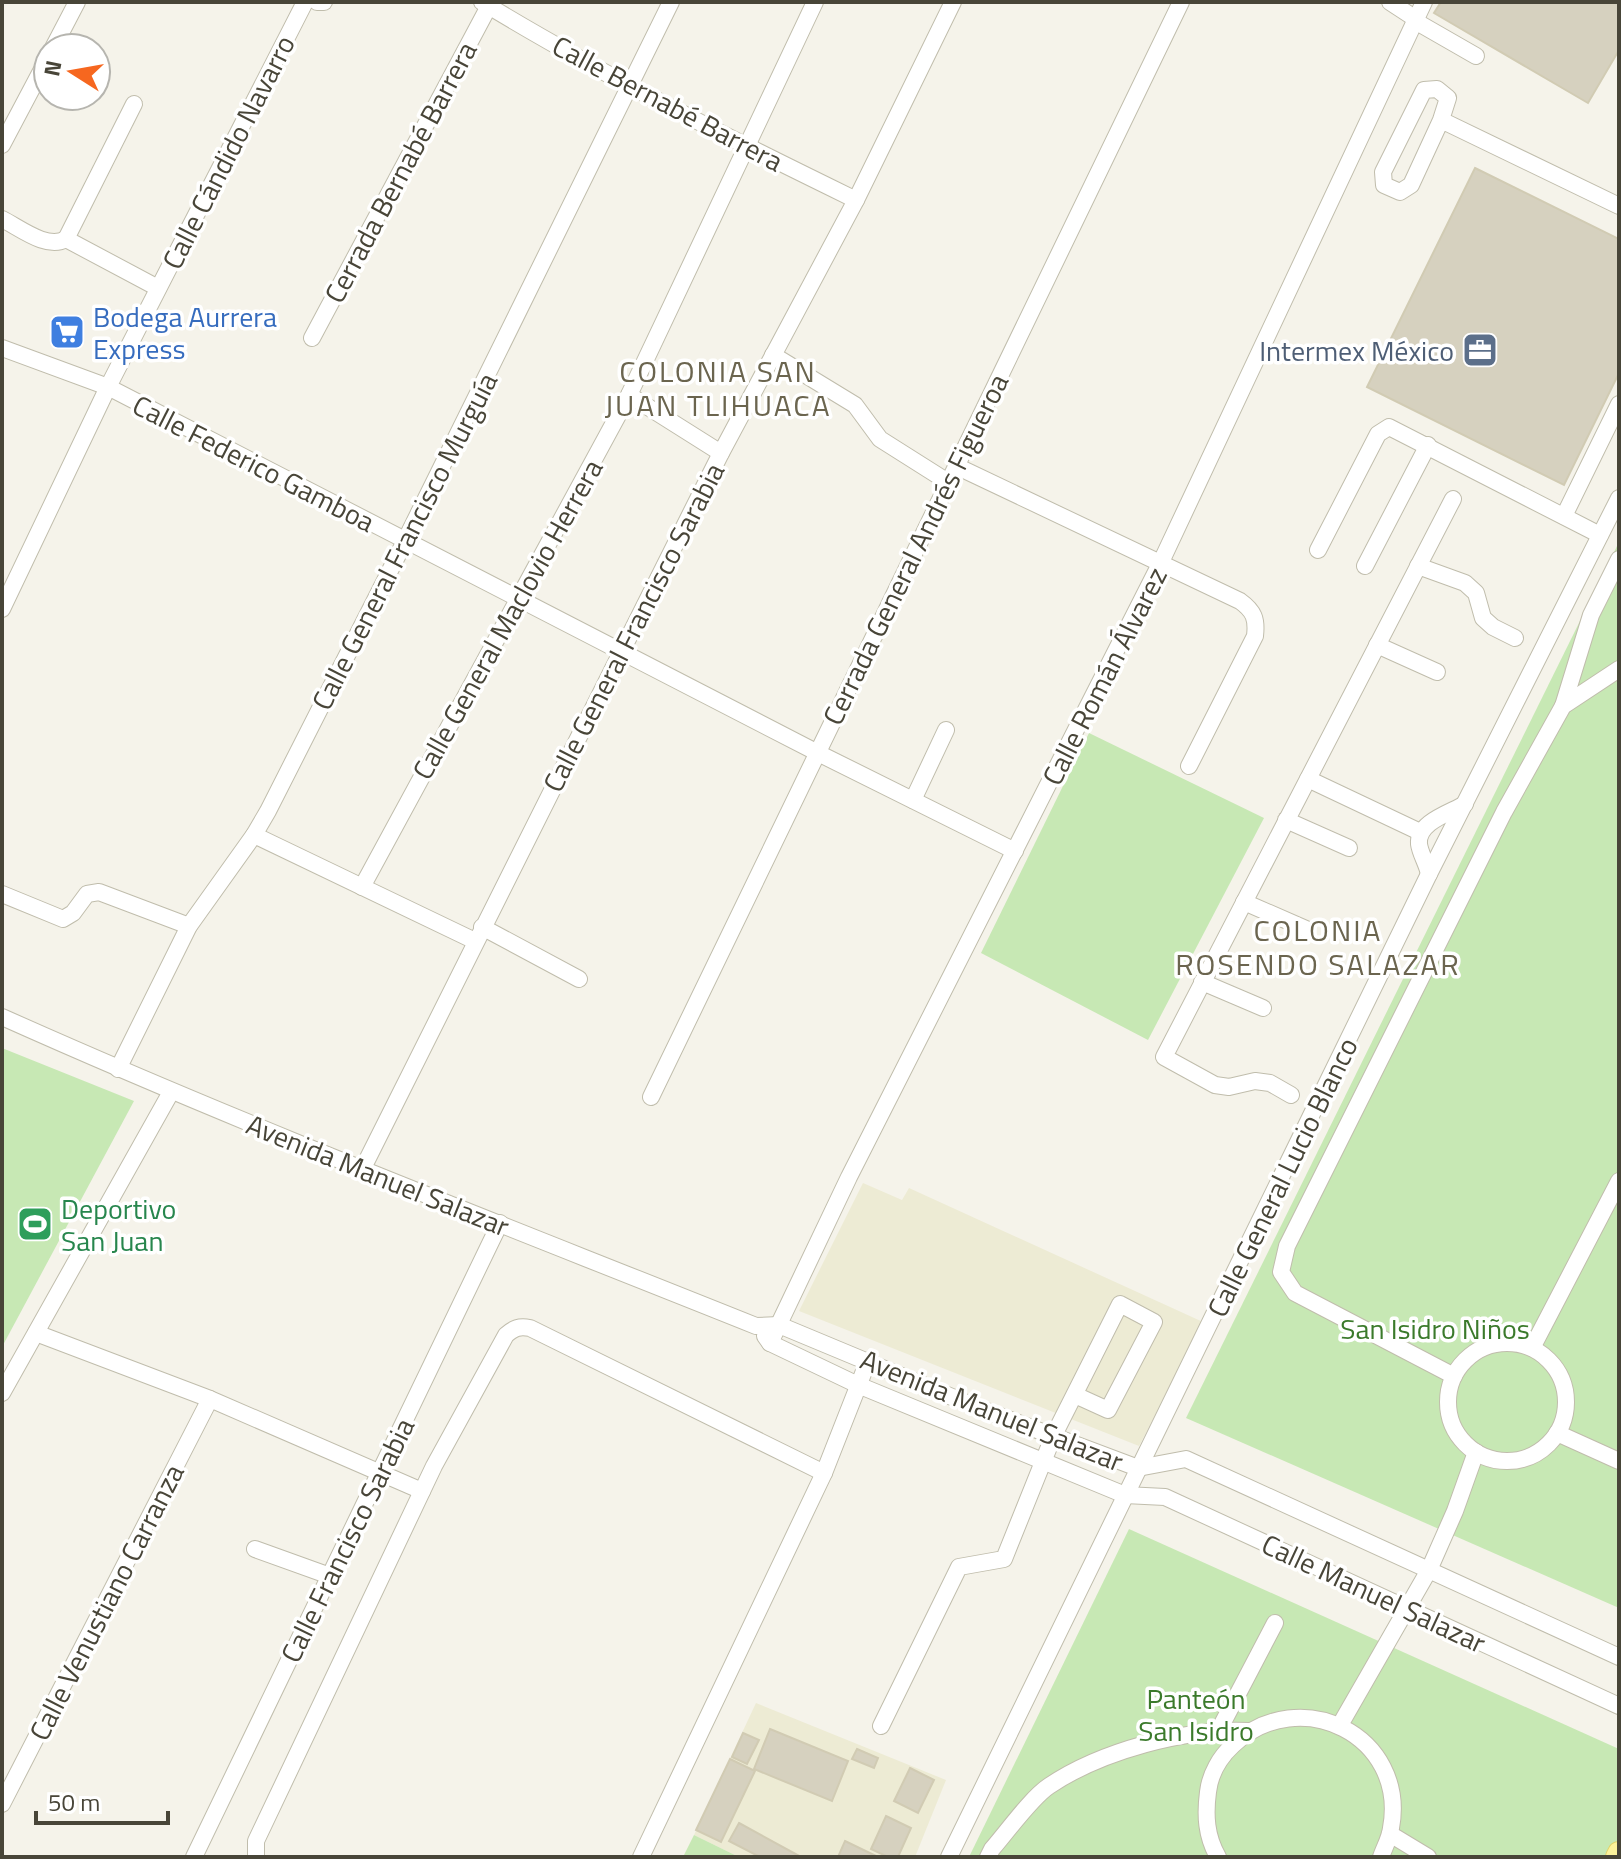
<svg xmlns="http://www.w3.org/2000/svg" width="1621" height="1859" viewBox="0 0 1621 1859" font-family="'Titillium Web',sans-serif">
  <rect width="100%" height="100%" fill="#f5f3ea"/>
  <g fill="#edebd4">
    <polygon points="863,1183 902,1200 909,1188 1203,1322 1139,1446 799,1311"/>
    <polygon points="756,1703 946,1780 915,1857 739,1857 694,1835"/>
  </g>
  <g fill="#c7e8b4">
    <polygon points="1619,542 1619,1608 1186,1418"/>
    <polygon points="1089,733 1264,818 1148,1040 981,953"/>
    <polygon points="2,1048 134,1101 2,1347"/>
    <polygon points="1129,1529 1619,1749 1619,1849 1614,1857 969,1857"/>
    <polygon points="694,1835 739,1857 683,1857"/>
  </g>
  <g fill="#d6d1bf" stroke="#d1cbb3" stroke-width="2">
    <polygon points="1441,2 1619,2 1619,50 1588,103 1434,13"/>
    <polygon points="1475,168 1619,239 1619,373 1564,485 1367,387"/>
    <polygon points="770,1729 848,1761 832,1801 754,1769"/>
    <polygon points="743,1733 759,1740 747,1764 732,1757"/>
    <polygon points="857,1749 878,1758 874,1768 852,1759"/>
    <polygon points="730,1759 755,1771 721,1842 696,1830"/>
    <polygon points="910,1768 934,1780 918,1813 894,1801"/>
    <polygon points="886,1816 911,1828 898,1857 888,1857 871,1849"/>
    <polygon points="739,1823 801,1857 760,1857 729,1841"/>
    <polygon points="845,1841 878,1857 838,1857"/>
  </g>
  <g fill="none" stroke-linecap="round" stroke-linejoin="round">
    <defs>
      <g id="minor">
        <polyline points="317,2 324,2"/>
        <path d="M482,2c120,73 247,136 374,198"/>
        <polyline points="1390,2 1416,19"/>
        <polyline points="1415,21 1476,56"/>
        <polyline points="53,48 77,2"/>
        <polyline points="1441,120 1448,98 1437,89 1424,90 1383,172 1384,185 1400,192 1411,185 1441,120 1619,206"/>
        <polyline points="2,145 48,58"/>
        <path d="M2,219c18,9 45,31 64,20l92,49"/>
        <polyline points="66,239 134,104"/>
        <polyline points="312,338 489,6"/>
        <polyline points="2,348 108,387 816,752 1015,851"/>
        <polyline points="773,355 855,405 880,439 948,482"/>
        <polyline points="629,395 721,453"/>
        <path d="M956,466l284,135c14,10 17,18 15,35l-66,130"/>
        <polyline points="1564,516 1619,404"/>
        <polyline points="1318,550 1378,434 1389,427 1600,535"/>
        <polyline points="1365,566 1428,445"/>
        <polyline points="1418,566 1465,583 1476,593 1483,618 1493,627 1515,638"/>
        <polyline points="2,609 108,387 305,2"/>
        <polyline points="1377,645 1437,672"/>
        <polyline points="1563,706 1591,615 1619,559"/>
        <polyline points="1308,779 1420,832"/>
        <polyline points="913,800 946,730"/>
        <polyline points="1286,820 1349,848"/>
        <polyline points="254,835 475,941"/>
        <path d="M1429,874c-2,-10 -9,-21 -10,-30 -2,-22 31,-31 46,-40"/>
        <polyline points="362,887 629,395 815,2"/>
        <polyline points="2,894 63,919 73,913 87,894 99,892 189,926"/>
        <polyline points="1244,902 1306,929"/>
        <polyline points="482,927 579,979"/>
        <polyline points="1202,982 1263,1008"/>
        <path d="M2,1017c248,111 502,208 754,309l23,-1 197,82 162,61"/>
        <polyline points="118,1069 189,926 254,835 268,811 405,541 671,2"/>
        <polyline points="1291,1095 1270,1083 1255,1081 1229,1087 1215,1085 1164,1057 1453,499"/>
        <polyline points="651,1097 1181,2"/>
        <polyline points="362,1170 721,453 856,200 953,2"/>
        <polyline points="36,1333 210,1399 422,1491"/>
        <polyline points="765,1336 770,1343 858,1385 1125,1495 1165,1497 1619,1706"/>
        <polyline points="770,1343 849,1177 1161,562 1424,2"/>
        <circle cx="1507" cy="1402" r="59"/>
        <polyline points="1532,1348 1619,1181"/>
        <polyline points="1454,1376 1295,1293 1281,1272 1287,1246 1504,812 1563,706 1619,669"/>
        <polyline points="2,1393 171,1092"/>
        <polyline points="1557,1433 1619,1461"/>
        <polyline points="1138,1468 1186,1459 1619,1657"/>
        <polyline points="255,1549 330,1576"/>
        <polyline points="1340,1725 1429,1570 1455,1511 1476,1452"/>
        <polyline points="881,1726 959,1567 1004,1559 1053,1437 1120,1304 1154,1322 1108,1410 1075,1395"/>
        <polyline points="1219,1730 1275,1623"/>
        <polyline points="2,1804 210,1399"/>
        <polyline points="1390,1834 1428,1857"/>
        <polyline points="194,1857 500,1223"/>
        <path d="M256,1857v-16l178,-375 72,-131c8,-7 13,-9 24,-7l294,145"/>
        <polyline points="641,1857 824,1473 868,1361"/>
        <polyline points="949,1857 1429,874 1619,498"/>
        <path d="M988,1857l4,-8c15,-17 39,-51 57,-63 52,-35 137,-58 199,-55"/>
        <path d="M1218,1857c-12,-21 -13,-42 -10,-65 2,-18 12,-35 25,-47 67,-63 175,-9 158,83 -1,10 -7,20 -10,29"/>
      </g>
      <polyline id="major" points="1617,1857 1619,1853"/>
    </defs>
    <use href="#minor" stroke="#c0bdac" stroke-width="18"/>
    <use href="#major" stroke="#e2d46a" stroke-width="24"/>
    <use href="#minor" stroke="#fff" stroke-width="16"/>
    <use href="#major" stroke="#fcf39b" stroke-width="22"/>
  </g>
  <defs>
    <symbol id="supermarket-square" viewBox="-11 -11 22 22"><rect x="-9" y="-9" width="18" height="18" rx="4" fill="#3f7fe0" stroke="#fff"/><path d="M-6-5.5h2.5l.6 2H6L4.5 2H-2.5L-4.4-4H-6ZM-1.5 3.2a1.3 1.3 0 1 0 .1 0ZM3 3.2a1.3 1.3 0 1 0 .1 0Z" fill="#fff"/></symbol>
    <symbol id="office-square" viewBox="-11 -11 22 22"><rect x="-9" y="-9" width="18" height="18" rx="4" fill="#5c6f8a" stroke="#fff"/><path d="M-6-3h4V-5.5h4V-3h4V5H-6ZM-1-4.5V-3h2v-1.5ZM-6 0V1H6V0Z" fill="#fff"/></symbol>
    <symbol id="stadium-square" viewBox="-11 -11 22 22"><rect x="-9" y="-9" width="18" height="18" rx="4" fill="#2e9e5b" stroke="#fff"/><path d="M0-5a6.5 5 0 1 0 0 10a6.5 5 0 1 0 0-10ZM-3.5-1.8h7v3.6h-7Z" fill="#fff"/></symbol>
  </defs>
  <g fill-rule="evenodd">
    <use href="#supermarket-square" x="47" y="312" width="40" height="40"/>
    <use href="#office-square" x="1460" y="330" width="40" height="40"/>
    <use href="#stadium-square" x="15" y="1204" width="40" height="40"/>
  </g>
  <g text-anchor="middle" dominant-baseline="central" stroke-width="7" stroke-linejoin="round" paint-order="stroke">
    <g font-size="28" fill="#484538" stroke="#fff">
      <text transform="translate(668 103) rotate(28)">Calle Bernabé Barrera</text>
      <text transform="translate(228 152) rotate(-63)">Calle Cándido Navarro</text>
      <text transform="translate(400 172) rotate(-62)">Cerrada Bernabé Barrera</text>
      <text transform="translate(254 463) rotate(27)">Calle Federico Gamboa</text>
      <text transform="translate(404 541) rotate(-63)">Calle General Francisco Murguía</text>
      <text transform="translate(915 549) rotate(-64)">Cerrada General Andrés Figueroa</text>
      <text transform="translate(507 619) rotate(-61)">Calle General Maclovio Herrera</text>
      <text transform="translate(633 627) rotate(-63)">Calle General Francisco Sarabia</text>
      <text transform="translate(1104 676) rotate(-63)">Calle Román Álvarez</text>
      <text transform="translate(378 1175) rotate(22)">Avenida Manuel Salazar</text>
      <text transform="translate(1282 1177) rotate(-64)">Calle General Lucio Blanco</text>
      <text transform="translate(992 1410) rotate(22)">Avenida Manuel Salazar</text>
      <text transform="translate(347 1540) rotate(-64)">Calle Francisco Sarabia</text>
      <text transform="translate(1374 1593) rotate(25)">Calle Manuel Salazar</text>
      <text transform="translate(106 1602) rotate(-63)">Calle Venustiano Carranza</text>
    </g>
    <g font-size="28" fill="#366cbe" stroke="#fff" text-anchor="start">
      <text x="93" y="316">Bodega Aurrera<tspan x="93" dy="32">Express</tspan></text>
    </g>
    <g font-size="28" fill="#4e5e75" stroke="#fff" text-anchor="end">
      <text x="1454" y="350">Intermex México</text>
    </g>
    <g font-size="28" fill="#27864d" stroke="#fff" text-anchor="start">
      <text x="61" y="1208">Deportivo<tspan x="61" dy="32">San Juan</tspan></text>
    </g>
    <g font-size="28" fill="#3b7a2b" stroke="#fff">
      <text x="1435" y="1328">San Isidro Niños</text>
      <text x="1196" y="1698">Panteón<tspan x="1196" dy="32">San Isidro</tspan></text>
    </g>
    <g font-size="30" letter-spacing="2" fill="#6b654f" stroke="#fff">
      <text x="718" y="371">COLONIA SAN<tspan x="718" dy="34">JUAN TLIHUACA</tspan></text>
      <text x="1318" y="930">COLONIA<tspan x="1318" dy="34">ROSENDO SALAZAR</tspan></text>
    </g>
  </g>
  <rect width="1621" height="1859" fill="none" stroke="#484538" stroke-width="8"/>
  <g transform="translate(72 72) rotate(281)"><circle r="38" fill="#ffffff" stroke="#b6b5af" stroke-width="2"/>
  <path d="M0-6L14 30L0 20L-14 30Z" fill="#f6671f"/>
  <text y="-12" font-size="22" font-weight="bold" text-anchor="middle" fill="#484538">N</text>
  </g>
  <path d="M36 1811v12h132v-12" fill="none" stroke="#484538" stroke-width="4"/>
  <text x="48" y="1811" font-size="24" fill="#484538" stroke="#ffffff" stroke-width="6" paint-order="stroke">50 m</text>
</svg>
